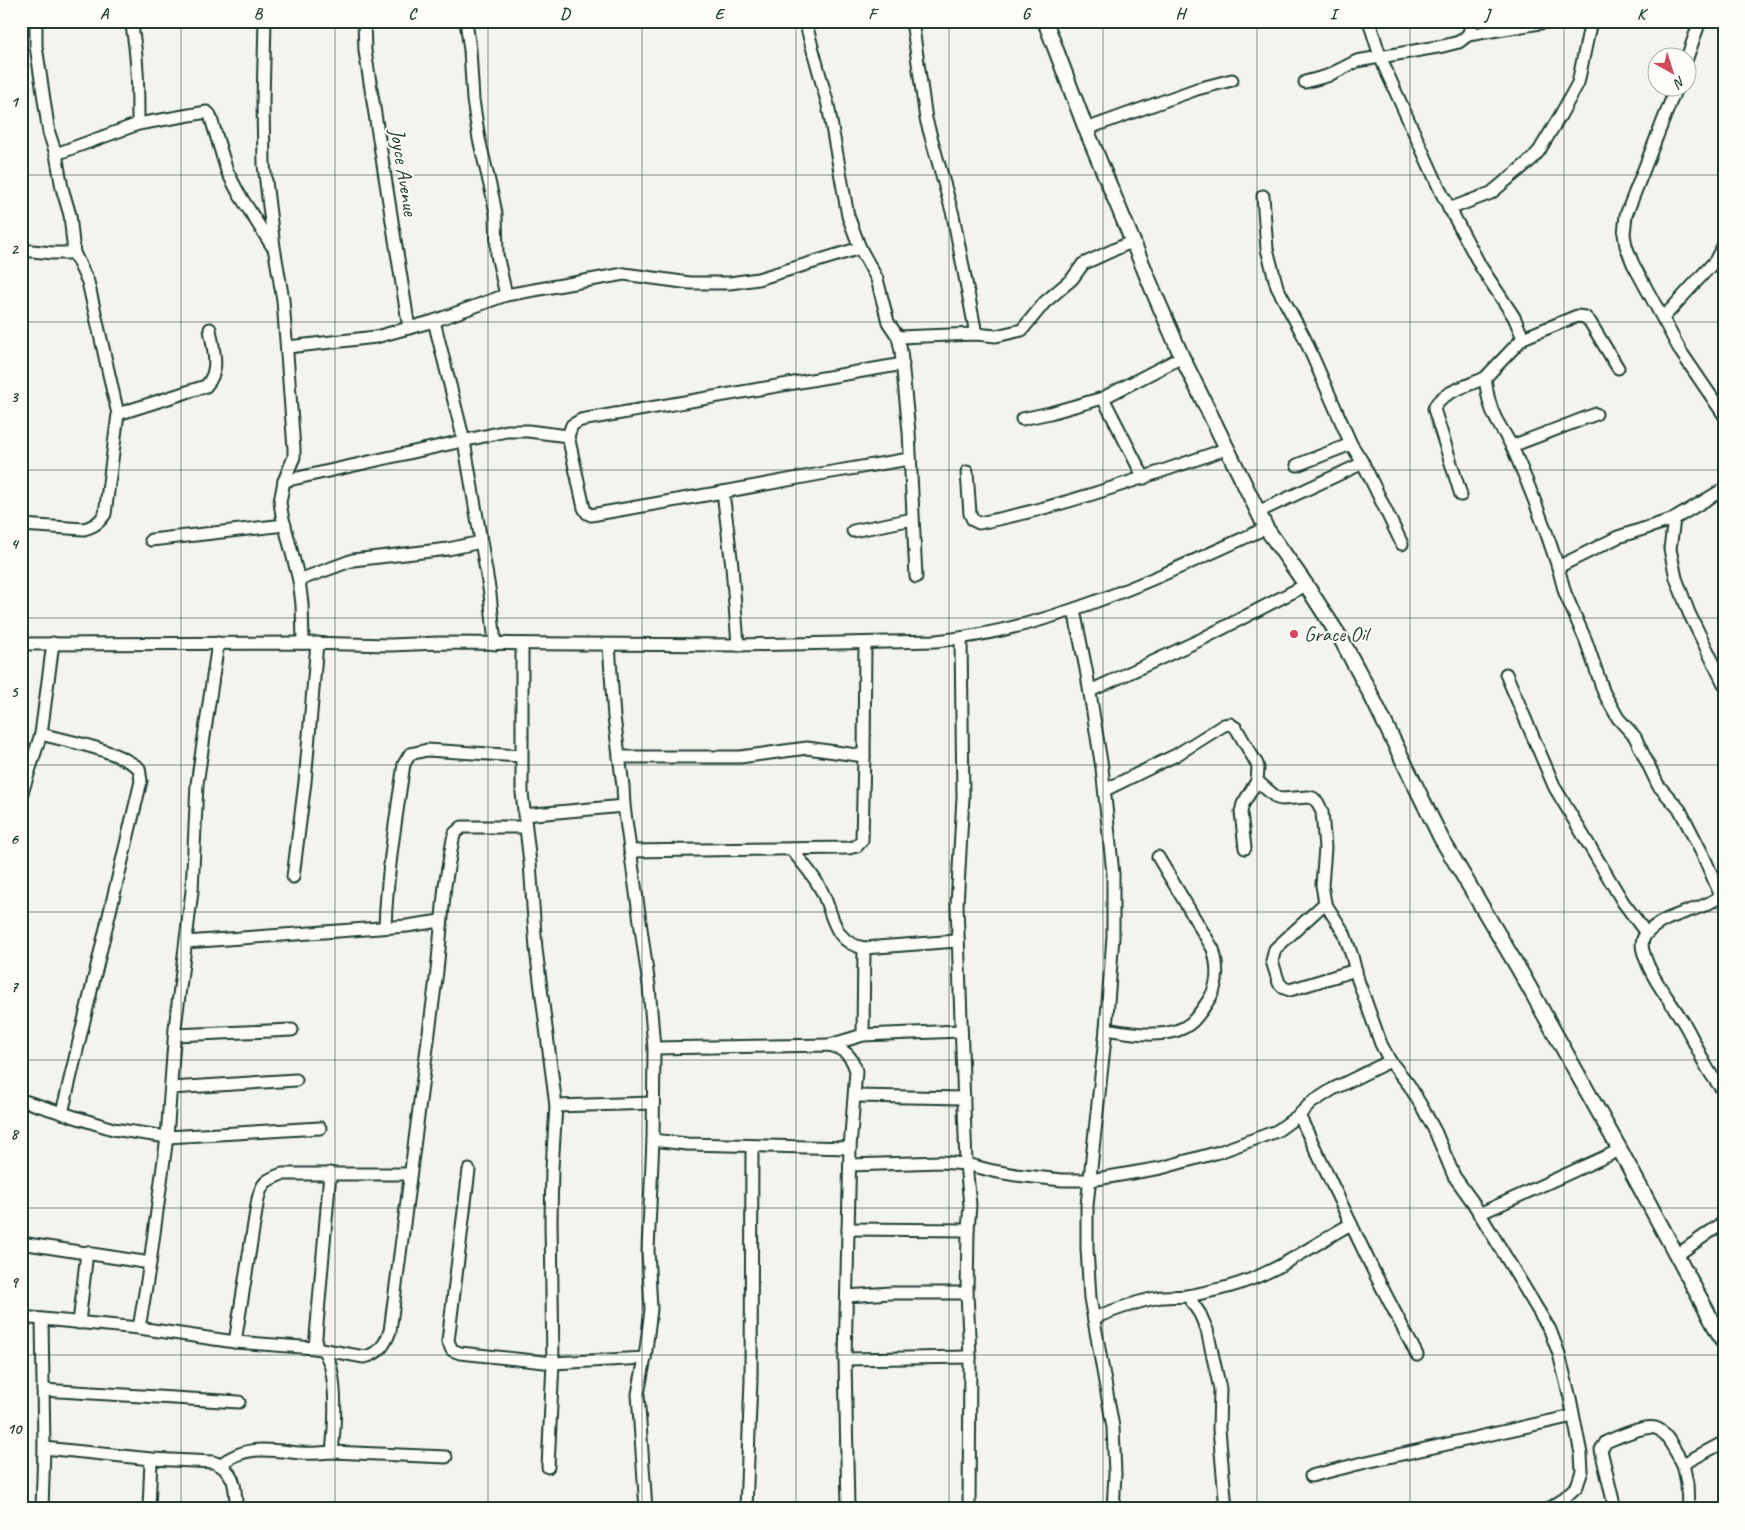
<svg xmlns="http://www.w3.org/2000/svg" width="1745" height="1530" viewBox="0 0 1745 1530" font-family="Caveat,sans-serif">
  <rect width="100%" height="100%" fill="#f4f4ef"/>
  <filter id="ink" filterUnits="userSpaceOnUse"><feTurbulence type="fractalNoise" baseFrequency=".02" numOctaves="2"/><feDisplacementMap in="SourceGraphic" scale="10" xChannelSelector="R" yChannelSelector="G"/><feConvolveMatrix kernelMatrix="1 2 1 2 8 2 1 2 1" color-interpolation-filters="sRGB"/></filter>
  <g filter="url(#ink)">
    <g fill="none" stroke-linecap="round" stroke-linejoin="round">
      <defs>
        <g id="minor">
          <path d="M131,21c7,35 7,68 7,103"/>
          <polyline points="265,21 263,101 264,165 274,247 283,300 294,449 294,457 284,481 280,502 282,515 299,580 302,604 303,643"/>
          <polyline points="364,21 365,51 409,328"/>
          <polyline points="466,21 470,50 473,100 479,139 493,198 496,214 497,255 506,295"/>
          <polyline points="805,21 828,105 848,216 860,248 877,279 888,322 898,337 901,351 909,432 916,577"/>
          <polyline points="912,21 926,119 953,215 976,334"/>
          <path d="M1369,21l11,35 8,19 54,119 39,73 33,50 9,21 -38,40c2,14 4,28 11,41 5,10 12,19 17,30 17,38 32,78 45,118l60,-30 56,-18 50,-30"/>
          <polyline points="1468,35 1552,21"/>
          <polyline points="1687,58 1700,21"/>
          <polyline points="1305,82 1327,76 1357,61 1443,46 1459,42 1468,35 1471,27 1471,21"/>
          <polyline points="1676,88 1626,215 1624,234 1626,246 1633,264 1681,352 1724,415"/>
          <polyline points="1086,129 1197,89 1232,80"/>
          <polyline points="56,154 138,124 207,112 210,115 227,171 239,194 272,246"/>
          <polyline points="1263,196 1267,249 1277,287 1304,337 1351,444 1363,463 1402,544"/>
          <polyline points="1449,209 1491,193 1531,160 1539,151 1560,116 1578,83 1591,21"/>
          <polyline points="21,250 53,253 74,253"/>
          <polyline points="1722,265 1724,264"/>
          <polyline points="1663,318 1715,261 1724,244"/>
          <polyline points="434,321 464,441 490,594 495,644"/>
          <polyline points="898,337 976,334 996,336 1022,330 1045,302 1072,279 1083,264 1133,241"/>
          <polyline points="1523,338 1577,316 1585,317 1590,322 1618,368"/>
          <polyline points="288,347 376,337 434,321 506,295 624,274 690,283 730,283 758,279 860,248"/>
          <polyline points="903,364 581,420 572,425 568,436 584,508 587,513 591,515 723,492 820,474 909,459"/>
          <polyline points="1103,398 1144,478"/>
          <path d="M118,414l88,-28c15,-16 7,-37 4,-57"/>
          <polyline points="1022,419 1050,413 1103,398 1182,357"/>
          <polyline points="1512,446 1596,414"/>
          <polyline points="1297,465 1351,444"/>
          <path d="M967,472l3,42 3,6 6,3c84,-16 166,-46 247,-74"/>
          <polyline points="284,481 507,431 528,431 568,436"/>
          <polyline points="723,492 732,566 738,645"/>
          <path d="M1461,495l-27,-86c4,-16 36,-24 51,-31"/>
          <polyline points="1258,512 1363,463"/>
          <polyline points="1674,519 1670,549 1676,578 1689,613 1724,684"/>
          <path d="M21,525l63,4c10,-3 15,-6 21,-15l13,-100 -30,-132 -14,-29 -4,-38 -8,-27 -6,-34 -7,-21 -13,-87v-25"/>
          <polyline points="853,531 913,519"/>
          <polyline points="151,540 285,525"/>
          <polyline points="1558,567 1565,593 1586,641 1604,693 1618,718 1635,737 1658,785 1680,810 1703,855 1721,896 1724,897"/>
          <polyline points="299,580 353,560 448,549 481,542"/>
          <polyline points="1074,610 1086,669 1102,768 1113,874 1113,937 1106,1029 1087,1205 1087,1248 1090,1298 1113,1427 1115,1474 1113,1509"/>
          <polyline points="961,639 963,797 957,905 966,1164 970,1205 968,1230 967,1293 970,1357 969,1509"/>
          <path d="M21,644l282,-1 88,2 47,-2 300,2 198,-4c117,-12 224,-65 330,-113"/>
          <polyline points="522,644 522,793 530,863 536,949 556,1106 552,1168 551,1221 553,1363 548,1467"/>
          <polyline points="609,645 614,717 623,786 624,806 649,986 654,1048 653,1140 648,1250 651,1309 645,1358 638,1394 646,1509"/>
          <polyline points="1506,674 1555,788 1623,902 1646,933"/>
          <polyline points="1090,691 1202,639 1306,585"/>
          <path d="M41,734c33,9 70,14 98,34l2,13 -79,332"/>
          <polyline points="619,757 740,757 807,748 864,756 865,643"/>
          <polyline points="1105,790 1176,755 1224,725 1230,724 1236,728 1257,764 1258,768 1257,781 1277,798 1282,799 1308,797 1313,798 1318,803 1322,812 1325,848 1322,885 1325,903 1344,933 1352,956 1358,980 1381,1044 1390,1061 1409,1085 1422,1107 1435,1131 1454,1176 1472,1201 1550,1330 1559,1354 1570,1398 1581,1454 1582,1471 1577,1486 1561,1501 1549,1509"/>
          <polyline points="21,796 41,734 53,643"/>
          <polyline points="524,815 624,806"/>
          <polyline points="1245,848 1241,812 1243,804 1257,781"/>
          <path d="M791,849c10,12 20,23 28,37 15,24 11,56 45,62l93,-7"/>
          <polyline points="630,851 849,848 857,846 862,840 864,756"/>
          <polyline points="293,877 305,782 317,643"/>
          <path d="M1724,893c-22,20 -56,18 -77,40 -6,6 -6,13 -3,21 7,24 25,45 38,66 9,14 15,29 23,44 5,10 12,19 19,28"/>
          <polyline points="1325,903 1275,949 1272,961 1279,983 1284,988 1290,990 1356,970"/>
          <path d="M385,927c2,-55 11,-109 19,-163l6,-10 17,-4 94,6"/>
          <polyline points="186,942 407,926 440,921"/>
          <path d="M1106,1029c24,4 65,12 86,-7 5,-5 10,-12 14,-18 13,-17 13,-35 7,-55l-55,-92"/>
          <polyline points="175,1035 292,1030"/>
          <polyline points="863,1035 864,948"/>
          <polyline points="830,1045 863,1035 961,1031"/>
          <path d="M654,1048l176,-3c15,5 22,11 26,26l-6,77 -5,211 3,150"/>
          <polyline points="171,1088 296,1080"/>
          <polyline points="855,1096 964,1098"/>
          <polyline points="21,1100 113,1129 167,1137 320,1128"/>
          <polyline points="556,1106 653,1103"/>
          <polyline points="1299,1115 1374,1272 1417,1355"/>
          <polyline points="653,1140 687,1144 850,1148"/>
          <polyline points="850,1165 941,1162 966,1164 993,1171 1016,1175 1062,1180 1091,1180 1161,1168 1219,1152 1277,1131 1299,1115 1311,1103 1333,1089 1390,1061"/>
          <polyline points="469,1170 448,1341 452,1350 460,1353 553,1363 645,1358"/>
          <polyline points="1479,1214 1620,1150"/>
          <polyline points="848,1229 968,1230"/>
          <polyline points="21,1243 150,1263"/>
          <polyline points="1677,1255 1724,1222"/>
          <polyline points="847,1296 891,1293 967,1293"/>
          <polyline points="1188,1296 1200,1314 1207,1330 1220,1389 1219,1429 1226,1509"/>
          <path d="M21,1317l118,11 96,14 80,6 49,9c15,-3 21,-12 26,-26l47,-360 8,-86 8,-46 2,-6 7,-6h63"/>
          <path d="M1094,1318c20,-8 41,-16 62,-20 10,-2 20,-1 31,-2 13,-2 28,-6 41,-9 48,-13 81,-40 123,-63"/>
          <polyline points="79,1323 87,1252"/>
          <polyline points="139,1328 150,1263 167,1137 175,1028 192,891 197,784 218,643"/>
          <path d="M235,1342l23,-143c4,-17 8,-19 24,-25h127"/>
          <polyline points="315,1348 330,1173"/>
          <polyline points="845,1359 970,1357"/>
          <polyline points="43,1390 239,1402"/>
          <path d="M44,1448l107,11 62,3c22,8 23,25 23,47"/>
          <polyline points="332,1452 446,1457"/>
          <path d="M220,1465c26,-21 50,-15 80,-12 10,1 21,0 32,-1 3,-27 5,-57 -1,-84 -1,-6 -5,-12 -7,-18"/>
          <polyline points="1311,1476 1362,1463 1573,1416"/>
          <polyline points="42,1509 44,1448 42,1319"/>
          <polyline points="149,1509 151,1459"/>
          <polyline points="746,1509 751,1380 752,1147"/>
          <path d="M1615,1509l-14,-59 5,-8c12,-5 41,-19 52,-13 9,4 19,26 25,35"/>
          <polyline points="1688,1509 1687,1483 1683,1464 1724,1442"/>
        </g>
        <polyline id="major" points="1045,21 1086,129 1155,295 1182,357 1266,528 1306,585 1341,639 1369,691 1441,838 1520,971 1620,1150 1724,1343"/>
      </defs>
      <use href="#minor" stroke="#1f3d34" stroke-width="15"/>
      <use href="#major" stroke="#1f3d34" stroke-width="18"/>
      <use href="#minor" stroke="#fdfcf7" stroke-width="11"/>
      <use href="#major" stroke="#fdfcf7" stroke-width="14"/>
    </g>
  </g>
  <path fill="none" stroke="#1f3d34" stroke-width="1" stroke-opacity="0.55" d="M181,21v1488M335,21v1488M488,21v1488M642,21v1488M796,21v1488M949,21v1488M1103,21v1488M1257,21v1488M1410,21v1488M1564,21v1488M21,175h1703M21,322h1703M21,470h1703M21,618h1703M21,765h1703M21,912h1703M21,1060h1703M21,1208h1703M21,1355h1703"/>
  <circle fill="#d1495b" stroke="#fdfcf7" stroke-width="2" cx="1294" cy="634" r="5"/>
  <g text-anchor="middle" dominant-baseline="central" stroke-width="4" stroke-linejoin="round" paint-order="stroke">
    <g font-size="21" fill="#1f3d34" stroke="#fdfcf7">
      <text transform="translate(404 172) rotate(81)">Joyce Avenue</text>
    </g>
    <g font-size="21" fill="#1f3d34" stroke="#fdfcf7" text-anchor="start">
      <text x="1304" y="634">Grace Oil</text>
    </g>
  </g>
  <rect width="1745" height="1530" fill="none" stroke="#fdfcf7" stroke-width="55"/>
  <g transform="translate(1672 72) rotate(141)"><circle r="24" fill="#fdfcf7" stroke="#a4b0a9"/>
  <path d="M0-4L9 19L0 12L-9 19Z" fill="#d1495b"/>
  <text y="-8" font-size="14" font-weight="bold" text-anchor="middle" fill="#1f3d34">N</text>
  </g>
  <rect x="28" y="28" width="1690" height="1474" fill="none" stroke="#1f3d34" stroke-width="2"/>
  <g font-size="16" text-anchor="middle" font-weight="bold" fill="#1f3d34">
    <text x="104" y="19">A</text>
    <text x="258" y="19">B</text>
    <text x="412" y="19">C</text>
    <text x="565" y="19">D</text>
    <text x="719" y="19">E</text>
    <text x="872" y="19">F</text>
    <text x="1026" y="19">G</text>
    <text x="1180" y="19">H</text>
    <text x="1333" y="19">I</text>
    <text x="1487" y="19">J</text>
    <text x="1641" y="19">K</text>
    <text x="14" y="107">1</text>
    <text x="14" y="254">2</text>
    <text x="14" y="402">3</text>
    <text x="14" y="549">4</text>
    <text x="14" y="697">5</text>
    <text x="14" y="844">6</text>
    <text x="14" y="992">7</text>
    <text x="14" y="1139">8</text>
    <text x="14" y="1287">9</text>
    <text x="14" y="1434">10</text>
  </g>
</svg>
